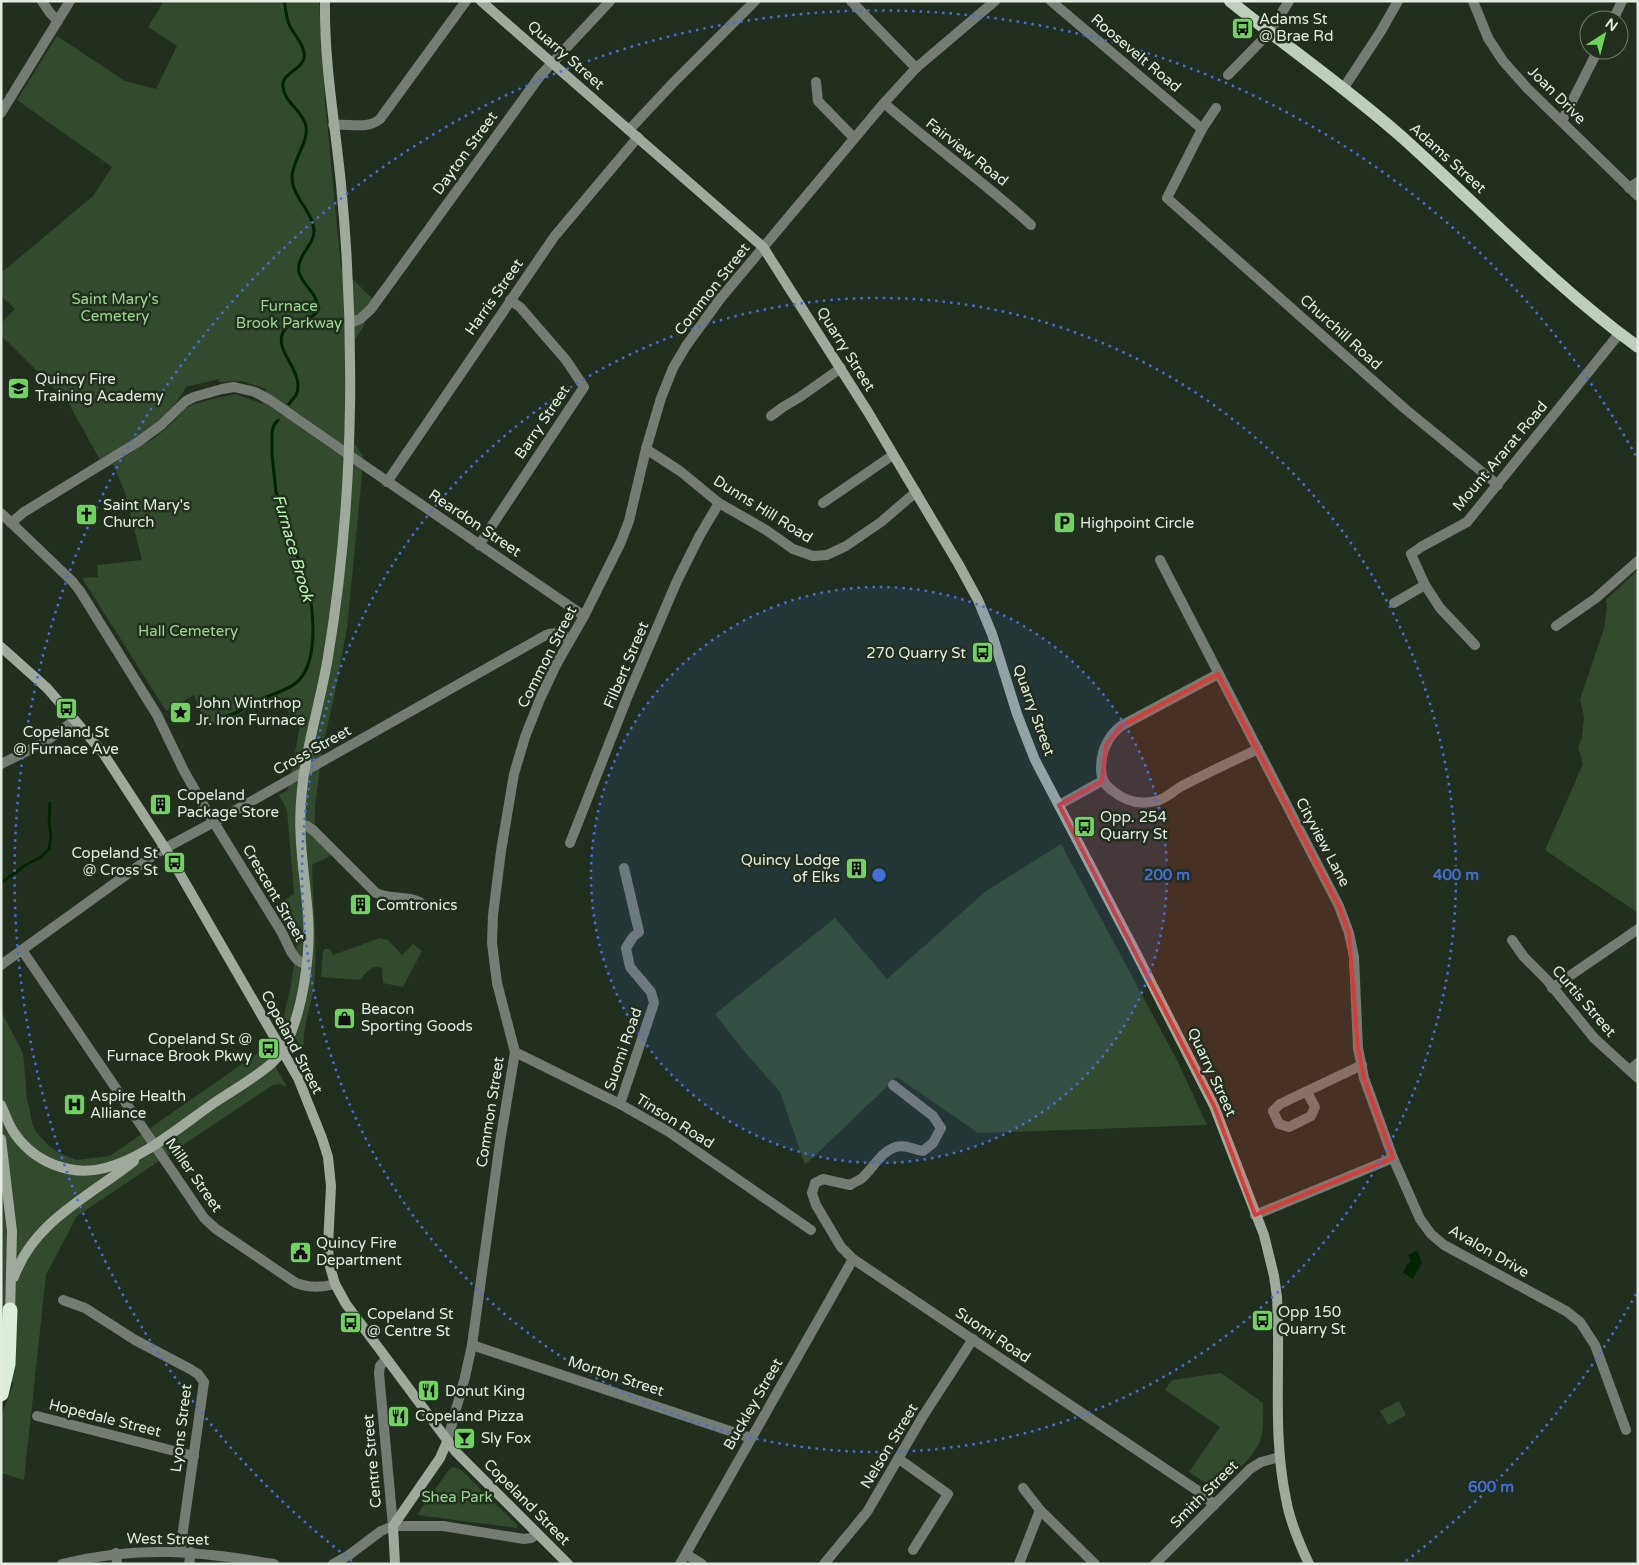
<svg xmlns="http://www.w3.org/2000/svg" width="1639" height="1565" viewBox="0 0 1639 1565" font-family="'Varela Round',sans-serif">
  <rect width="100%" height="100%" fill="#222f1f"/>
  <g fill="#334a2e">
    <path d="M164,1h156l-1,2 6,98 16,167 32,31 -9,27 -11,16 3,54 -3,45 10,15 -1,19 -15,153 -12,65 -12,52 -8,61v25l17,24 -20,10c1,38 6,83 2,121 -3,20 -13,46 -10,65l-21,-32 7,-29 7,-44 -22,-40 19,-12 -7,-84 -8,-15 9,-5 13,-70 -33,-22 -41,23 -22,4 -11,-30 -28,16 -84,-133 16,-1 -1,-12 45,-5 -17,-67 -12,-29 41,-26 16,-13 15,-16 7,-4 20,-6 23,-5 28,10 3,-15 -24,-8 -23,1v-3l-33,8c-18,34 -54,53 -86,73l-32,-58 -67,-67v-12l14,-14 -14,-14v-22l92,-77 19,-29 -95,-67 40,-64 68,45 31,8 21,-43 -29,-19z"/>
    <polygon points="1638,570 1638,913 1545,850 1583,764 1578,747 1582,737 1584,717 1580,699 1604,629 1607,607 1606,600"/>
    <polygon points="1061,844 1177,1060 1207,1125 978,1133 897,1077 805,1165 780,1092 744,1051 715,1014 835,918 887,979 986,891"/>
    <path d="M380,938l8,2 14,15 11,-11 9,7 -19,36 -20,-4 -1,-15c-10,-5 -16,5 -22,12l-39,-3 2,-26 2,-2h5l3,6z"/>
    <polygon points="1,1011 23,1053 27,1098 32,1123 36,1132 48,1145 61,1154 77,1160 110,1156 265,1048 287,1087 280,1084 273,1085 77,1216 46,1275 24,1480 1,1473 1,1417 14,1382 1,1382"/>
    <path d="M1221,1373l42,30c0,10 1,21 -1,31 -4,22 -29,39 -44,54l-6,-1 -23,-15 31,-45 -55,-37 7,-10z"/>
    <polygon points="1399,1401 1406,1415 1388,1425 1380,1411"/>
    <polygon points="453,1467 460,1469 517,1525 517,1528 417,1515 448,1471"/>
  </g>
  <polygon fill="#002500" points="1417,1250 1422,1263 1413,1279 1403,1273 1408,1263 1411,1262 1408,1255"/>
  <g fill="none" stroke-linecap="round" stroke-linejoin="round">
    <g stroke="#002500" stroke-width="3">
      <path d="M284,1c2,8 2,16 5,23 4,10 17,22 15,34 -3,13 -23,15 -21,29 1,15 20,24 23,39 3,17 -14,34 -14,51 0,20 21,35 22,53 1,15 -18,25 -15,42 3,13 17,19 20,37 -9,16 -31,8 -37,26 -6,18 24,39 14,60 -2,3 -5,6 -7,9"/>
      <path d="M222,717c14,-2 24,-10 35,-16 12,-6 29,-10 39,-18 22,-18 18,-67 13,-92l-33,-99 -4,-38v-22l2,-7 4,-5"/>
      <polyline points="1,883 24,866 41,857 49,849 51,836 49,822 50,803"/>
    </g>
    <g stroke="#757c73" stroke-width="10">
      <polyline points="42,1 50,13 58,21"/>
      <polyline points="851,1 916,68"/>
      <polyline points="1051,1 1202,129"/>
      <polyline points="1473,1 1488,38 1503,61 1527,88 1638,196"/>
      <polyline points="1613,20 1622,1"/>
      <polyline points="1228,75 1269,33 1289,1"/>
      <polyline points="816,82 818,101 854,138"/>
      <polyline points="1343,89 1381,31 1398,1"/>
      <path d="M884,103c48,42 100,79 147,122"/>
      <polyline points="1216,108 1202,129 1167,198 1404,408 1498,485"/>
      <polyline points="1,113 70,1"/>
      <polyline points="1562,121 1598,50"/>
      <path d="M333,125c16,-2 34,5 47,-6l86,-118"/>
      <polyline points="629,130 674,82 755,1"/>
      <polyline points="1629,188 1638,182"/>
      <polyline points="350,323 360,319 371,309 540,76 610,1"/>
      <polyline points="771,416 783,407 800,397 841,368"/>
      <polyline points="646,449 680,471 719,503 766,530 793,549 813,556 827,555 846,546 881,522 916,492"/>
      <polyline points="387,482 554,237 638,137"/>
      <polyline points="823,503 893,455"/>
      <path d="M1,513l71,68 8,10 77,124 27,56 21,37 76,123c7,12 11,31 25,33"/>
      <polyline points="11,523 24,512 138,442 161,425 186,401 194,397 222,389 234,387 255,392 270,400 362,464 584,616"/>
      <polyline points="479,545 584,387 566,360 520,307 510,300"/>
      <polyline points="1160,560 1339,906 1349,933 1354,957 1358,1048 1364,1078 1393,1158 1420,1219 1431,1234 1444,1245 1566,1311 1580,1322 1595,1345 1626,1430"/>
      <polyline points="1425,585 1411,554 1421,547 1467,522 1619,334"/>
      <polyline points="1394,603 1425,585 1440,608 1475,645"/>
      <polyline points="1556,626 1596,598 1638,561"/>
      <path d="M1218,674l-97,52c-14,11 -20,25 -20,43 0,10 4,17 12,22 12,10 27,14 43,10 10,-2 17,-10 26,-15 25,-13 51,-25 76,-37"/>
      <polyline points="1,764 45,742 75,720"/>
      <polyline points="1059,805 1102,781"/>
      <path d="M300,825l7,1 6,4 63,63c19,8 33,0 51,14"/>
      <polyline points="570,843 629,693 677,581 700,535 719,503"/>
      <polyline points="1512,940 1524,957 1547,980 1594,1038 1638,1078"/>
      <path d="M22,950l182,268 12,11 80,54c13,5 25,5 39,1"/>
      <path d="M1,965l157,-113 69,-37 319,-180c10,-4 15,-1 24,4"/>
      <polyline points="1552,988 1638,929"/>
      <polyline points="515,1052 620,1104 669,1132 811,1230"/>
      <polyline points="1630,1070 1638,1063"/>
      <path d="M893,1085l40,31 8,12 -8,15 -10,8c-8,-1 -19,-7 -27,-4 -15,4 -24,23 -35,32 -4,2 -8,4 -11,6l-27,-6 -8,4 -3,10 4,12 25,42 12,12 348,234 13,12"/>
      <polyline points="1307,1092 1315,1107 1311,1116 1289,1127 1279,1124 1273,1111 1280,1104 1362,1065"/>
      <polyline points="620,1104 654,1003 651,992 630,967 626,948 633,937 639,932 624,868"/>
      <polyline points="1255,1215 1393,1158"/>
      <polyline points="63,1300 85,1308 135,1340 190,1369 198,1374 204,1382 180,1552"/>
      <polyline points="472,1345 751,1438"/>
      <polyline points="37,1416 194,1456"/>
      <polyline points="899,1459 948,1494 913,1550"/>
      <polyline points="1023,1488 1040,1510 1095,1564"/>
      <polyline points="116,1553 117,1564"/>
      <polyline points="686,1554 702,1564"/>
      <polyline points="189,1564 191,1552"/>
      <polyline points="680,1564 853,1259"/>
      <polyline points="824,1564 867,1512 923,1416 973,1339"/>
      <polyline points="1019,1564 1040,1510"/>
      <polyline points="1155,1564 1250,1469 1261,1462 1280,1457"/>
    </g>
    <g stroke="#757c73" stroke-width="10">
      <polyline points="386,1359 380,1366 379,1373 393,1526"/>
      <polyline points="447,1442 465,1377 472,1345 500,1142 515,1052 497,983 492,943 493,915 501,851 514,774 525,737 540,699 556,665 584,616 620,544 629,521 646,449 661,398 673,368 686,346 720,299 884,103 916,68 995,1"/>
      <path d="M62,1564c76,-19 136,-13 212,0"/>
      <polyline points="333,1564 349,1555 381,1531 393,1526 443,1526 524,1539 531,1538 537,1534"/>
    </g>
    <g stroke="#9faa9c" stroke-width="10">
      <path d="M481,1l282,246 105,165 91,153 19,35 14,34 25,80 18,46 97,185 82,161 50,129 10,41 3,21c4,67 -5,136 9,202 4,23 13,44 23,65"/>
      <polyline points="1,647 47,688 103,753 165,848 298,1078 322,1138 328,1157 331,1186 328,1246 329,1263 335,1284 346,1304 456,1452 568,1564"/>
      <path d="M1,1105c4,9 7,18 12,26 20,31 57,46 92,37 38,-9 77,-43 109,-65 19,-13 41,-25 58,-40 5,-5 10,-10 13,-17 18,-35 26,-92 23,-131 -3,-38 -10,-75 -7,-113 3,-50 19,-97 27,-145 14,-84 21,-169 22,-254 1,-73 -2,-146 -9,-219 -6,-61 -17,-121 -16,-183"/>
      <polyline points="1,1139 12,1231 10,1316"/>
      <path d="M14,1277c20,-56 76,-81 120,-116"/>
      <polyline points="395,1564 393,1526 440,1458 447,1442"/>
    </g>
    <path stroke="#bfcdbc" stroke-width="12" d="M1230,1c57,46 118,88 173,137 78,70 150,147 235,209"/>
    <polyline stroke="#dceed9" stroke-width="15" points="1,1394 8,1364 10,1310"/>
  </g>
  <path fill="#d73c3a" fill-opacity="0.2" stroke="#d73c3a" stroke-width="4" stroke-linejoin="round" d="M1218,674l121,232 10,27 9,115 6,30 29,80 -138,57 -41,-109 -155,-301 43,-24 4,-36 15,-19z"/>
  <circle cx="879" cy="875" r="288" fill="#456eda" fill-opacity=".12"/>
  <g fill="none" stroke="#456eda" stroke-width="2.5" stroke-dasharray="2.5 5">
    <circle cx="879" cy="875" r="288"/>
    <circle cx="879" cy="875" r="577"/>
    <path d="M1636 1294A865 865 0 0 1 1406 1561M352 1561A865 865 0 1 1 1636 456"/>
  </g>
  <defs>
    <symbol id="bus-square" viewBox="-11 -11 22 22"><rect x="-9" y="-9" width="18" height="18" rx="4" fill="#70d35f" stroke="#222f1f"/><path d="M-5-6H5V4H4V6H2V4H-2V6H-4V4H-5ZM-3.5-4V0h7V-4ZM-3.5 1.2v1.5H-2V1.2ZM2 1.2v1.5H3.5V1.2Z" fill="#111"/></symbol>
    <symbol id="school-square" viewBox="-11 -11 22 22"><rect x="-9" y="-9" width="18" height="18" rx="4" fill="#70d35f" stroke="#222f1f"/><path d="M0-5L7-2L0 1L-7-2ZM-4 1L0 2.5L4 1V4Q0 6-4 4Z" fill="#111"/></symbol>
    <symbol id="church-square" viewBox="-11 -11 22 22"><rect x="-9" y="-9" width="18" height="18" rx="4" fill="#70d35f" stroke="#222f1f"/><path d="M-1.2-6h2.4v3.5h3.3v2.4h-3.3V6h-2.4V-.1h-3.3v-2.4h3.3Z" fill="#111"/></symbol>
    <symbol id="parking-square" viewBox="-11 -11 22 22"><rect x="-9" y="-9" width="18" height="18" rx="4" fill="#70d35f" stroke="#222f1f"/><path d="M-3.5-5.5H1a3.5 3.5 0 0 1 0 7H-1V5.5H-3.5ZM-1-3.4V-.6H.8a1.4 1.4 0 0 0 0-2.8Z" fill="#111"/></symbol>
    <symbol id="sight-square" viewBox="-11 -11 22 22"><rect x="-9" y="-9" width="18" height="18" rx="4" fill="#70d35f" stroke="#222f1f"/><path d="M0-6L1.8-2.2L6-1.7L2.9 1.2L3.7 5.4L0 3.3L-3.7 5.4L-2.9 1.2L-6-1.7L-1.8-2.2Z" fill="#111"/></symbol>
    <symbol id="building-square" viewBox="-11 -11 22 22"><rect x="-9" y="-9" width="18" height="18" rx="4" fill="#70d35f" stroke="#222f1f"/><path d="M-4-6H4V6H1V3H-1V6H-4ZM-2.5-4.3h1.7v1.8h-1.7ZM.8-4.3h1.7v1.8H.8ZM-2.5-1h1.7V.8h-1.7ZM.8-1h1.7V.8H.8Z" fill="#111"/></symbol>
    <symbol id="shop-square" viewBox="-11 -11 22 22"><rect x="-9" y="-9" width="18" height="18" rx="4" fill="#70d35f" stroke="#222f1f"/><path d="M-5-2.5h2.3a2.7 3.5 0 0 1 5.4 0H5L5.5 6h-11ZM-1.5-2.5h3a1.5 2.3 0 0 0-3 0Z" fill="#111"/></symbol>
    <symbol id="hospital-square" viewBox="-11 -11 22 22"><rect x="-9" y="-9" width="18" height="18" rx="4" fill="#70d35f" stroke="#222f1f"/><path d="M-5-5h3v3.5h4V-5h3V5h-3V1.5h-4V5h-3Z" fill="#111"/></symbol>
    <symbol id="civic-square" viewBox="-11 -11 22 22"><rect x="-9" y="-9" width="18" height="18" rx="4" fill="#70d35f" stroke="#222f1f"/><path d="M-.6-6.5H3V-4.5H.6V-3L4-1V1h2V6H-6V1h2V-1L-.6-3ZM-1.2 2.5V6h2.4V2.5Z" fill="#111"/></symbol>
    <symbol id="restaurant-square" viewBox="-11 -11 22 22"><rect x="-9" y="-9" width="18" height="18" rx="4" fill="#70d35f" stroke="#222f1f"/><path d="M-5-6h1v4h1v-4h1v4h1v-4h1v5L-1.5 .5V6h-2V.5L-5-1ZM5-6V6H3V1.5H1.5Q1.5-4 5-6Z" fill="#111"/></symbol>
    <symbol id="bar-square" viewBox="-11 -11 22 22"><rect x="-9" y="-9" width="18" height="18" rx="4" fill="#70d35f" stroke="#222f1f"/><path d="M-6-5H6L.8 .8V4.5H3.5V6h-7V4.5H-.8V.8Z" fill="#111"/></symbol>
  </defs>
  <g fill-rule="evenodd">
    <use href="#bus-square" x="1230" y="16" width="25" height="25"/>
    <use href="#school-square" x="6" y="376" width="25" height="25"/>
    <use href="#church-square" x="74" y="502" width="25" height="25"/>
    <use href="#parking-square" x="1052" y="510" width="25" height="25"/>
    <use href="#bus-square" x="970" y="640" width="25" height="25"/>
    <use href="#bus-square" x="54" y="696" width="25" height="25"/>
    <use href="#sight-square" x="168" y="700" width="25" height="25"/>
    <use href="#building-square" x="148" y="792" width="25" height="25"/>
    <use href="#bus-square" x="1072" y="814" width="25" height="25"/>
    <use href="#bus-square" x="162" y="850" width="25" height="25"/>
    <use href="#building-square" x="844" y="856" width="25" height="25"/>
    <use href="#building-square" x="348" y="892" width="25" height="25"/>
    <use href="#shop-square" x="332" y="1006" width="25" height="25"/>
    <use href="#bus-square" x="256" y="1036" width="25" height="25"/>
    <use href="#hospital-square" x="62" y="1092" width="25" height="25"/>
    <use href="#civic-square" x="288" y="1240" width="25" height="25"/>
    <use href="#bus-square" x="1250" y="1308" width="25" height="25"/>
    <use href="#bus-square" x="338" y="1310" width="25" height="25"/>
    <use href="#restaurant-square" x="416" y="1378" width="25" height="25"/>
    <use href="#restaurant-square" x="386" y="1404" width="25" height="25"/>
    <use href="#bar-square" x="452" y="1426" width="25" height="25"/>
  </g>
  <g text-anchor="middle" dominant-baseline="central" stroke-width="5" stroke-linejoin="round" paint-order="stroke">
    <g font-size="15" fill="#e3ece1" stroke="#222f1f" text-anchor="start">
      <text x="1259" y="19">Adams St<tspan x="1259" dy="17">@ Brae Rd</tspan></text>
      <text x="35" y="379">Quincy Fire<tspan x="35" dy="17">Training Academy</tspan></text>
      <text x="103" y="505">Saint Mary's<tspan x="103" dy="17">Church</tspan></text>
      <text x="1080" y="523">Highpoint Circle</text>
      <text x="966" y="653" text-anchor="end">270 Quarry St</text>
      <text x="196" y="703">John Wintrhop<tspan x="196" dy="17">Jr. Iron Furnace</tspan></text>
      <text x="66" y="732" text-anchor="middle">Copeland St<tspan x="66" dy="17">@ Furnace Ave</tspan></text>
      <text x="177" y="795">Copeland<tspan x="177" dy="17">Package Store</tspan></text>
      <text x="1100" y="817">Opp. 254<tspan x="1100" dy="17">Quarry St</tspan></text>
      <text x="158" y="853" text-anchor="end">Copeland St<tspan x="158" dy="17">@ Cross St</tspan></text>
      <text x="840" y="860" text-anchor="end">Quincy Lodge<tspan x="840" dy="17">of Elks</tspan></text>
      <text x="376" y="905">Comtronics</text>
      <text x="361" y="1009">Beacon<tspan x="361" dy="17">Sporting Goods</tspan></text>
      <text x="252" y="1039" text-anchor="end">Copeland St @<tspan x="252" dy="17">Furnace Brook Pkwy</tspan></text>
      <text x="90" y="1096">Aspire Health<tspan x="90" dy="17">Alliance</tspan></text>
      <text x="316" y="1243">Quincy Fire<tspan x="316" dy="17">Department</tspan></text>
      <text x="1278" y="1312">Opp 150<tspan x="1278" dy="17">Quarry St</tspan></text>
      <text x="367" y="1314">Copeland St<tspan x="367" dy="17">@ Centre St</tspan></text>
      <text x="445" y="1391">Donut King</text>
      <text x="415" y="1416">Copeland Pizza</text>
      <text x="481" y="1438">Sly Fox</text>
    </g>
    <g font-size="15" fill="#e3ece1" stroke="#222f1f">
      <text transform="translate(1136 53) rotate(40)">Roosevelt Road</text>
      <text transform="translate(566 55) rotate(41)">Quarry Street</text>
      <text transform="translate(1557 95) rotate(45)">Joan Drive</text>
      <text transform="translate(967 152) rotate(38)">Fairview Road</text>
      <text transform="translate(465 153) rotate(-54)">Dayton Street</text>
      <text transform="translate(1448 158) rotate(42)">Adams Street</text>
      <text transform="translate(712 289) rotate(-52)">Common Street</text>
      <text transform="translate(494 297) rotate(-55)">Harris Street</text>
      <text transform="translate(1341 332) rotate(42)">Churchill Road</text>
      <text transform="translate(846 349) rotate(58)">Quarry Street</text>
      <text transform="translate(542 422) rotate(-56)">Barry Street</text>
      <text transform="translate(1500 456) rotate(-50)">Mount Ararat Road</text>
      <text transform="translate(763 509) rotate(32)">Dunns Hill Road</text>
      <text transform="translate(475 523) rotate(34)">Reardon Street</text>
      <text transform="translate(547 657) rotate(-63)">Common Street</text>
      <text transform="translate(626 665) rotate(-67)">Filbert Street</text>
      <text transform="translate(1034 710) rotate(70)">Quarry Street</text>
      <text transform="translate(312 750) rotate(-29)">Cross Street</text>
      <text transform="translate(1323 842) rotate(62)">Cityview Lane</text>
      <text transform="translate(274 893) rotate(60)">Crescent Street</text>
      <text transform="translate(1584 1001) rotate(49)">Curtis Street</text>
      <text transform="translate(292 1042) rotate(62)">Copeland Street</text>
      <text transform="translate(623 1049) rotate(-71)">Suomi Road</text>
      <text transform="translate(1212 1072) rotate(65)">Quarry Street</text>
      <text transform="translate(490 1112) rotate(-81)">Common Street</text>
      <text transform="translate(675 1121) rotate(32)">Tinson Road</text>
      <text transform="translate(194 1175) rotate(55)">Miller Street</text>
      <text transform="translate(1489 1251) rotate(30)">Avalon Drive</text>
      <text transform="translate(993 1335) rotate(34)">Suomi Road</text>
      <text transform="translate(616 1376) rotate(18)">Morton Street</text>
      <text transform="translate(753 1404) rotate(-60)">Buckley Street</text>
      <text transform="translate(105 1418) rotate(14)">Hopedale Street</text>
      <text transform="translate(181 1428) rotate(-83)">Lyons Street</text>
      <text transform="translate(889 1446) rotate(-59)">Nelson Street</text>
      <text transform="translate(372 1461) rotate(-95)">Centre Street</text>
      <text transform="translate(1204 1494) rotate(-45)">Smith Street</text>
      <text transform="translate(527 1502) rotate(45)">Copeland Street</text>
      <text transform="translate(168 1539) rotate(1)">West Street</text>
    </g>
    <g font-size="15" fill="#9ad690" stroke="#222f1f">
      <text x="115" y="299">Saint Mary's<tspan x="115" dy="17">Cemetery</tspan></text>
      <text x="289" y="306">Furnace<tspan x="289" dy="17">Brook Parkway</tspan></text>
      <text x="188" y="631">Hall Cemetery</text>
      <text x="457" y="1497">Shea Park</text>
    </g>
    <g font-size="16" font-style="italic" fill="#b9f6ae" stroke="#222f1f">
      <text transform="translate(293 548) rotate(74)">Furnace Brook</text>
    </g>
  </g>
  <circle cx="879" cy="875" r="8" fill="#456eda" stroke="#222f1f" stroke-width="2.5"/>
  <g font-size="15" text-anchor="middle" font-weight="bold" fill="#456eda" stroke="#222f1f" stroke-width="5" stroke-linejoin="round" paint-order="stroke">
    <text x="1167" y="880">200 m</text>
    <text x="1456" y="880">400 m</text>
    <text x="1491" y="1492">600 m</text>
  </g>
  <rect width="1639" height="1565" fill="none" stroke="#e3ece1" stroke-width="5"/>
  <g transform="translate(1604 35) rotate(36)"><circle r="24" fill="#222f1f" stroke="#6f7b6d"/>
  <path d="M0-4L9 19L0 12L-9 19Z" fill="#70d35f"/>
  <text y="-8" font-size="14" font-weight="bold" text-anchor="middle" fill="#e3ece1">N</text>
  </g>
</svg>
